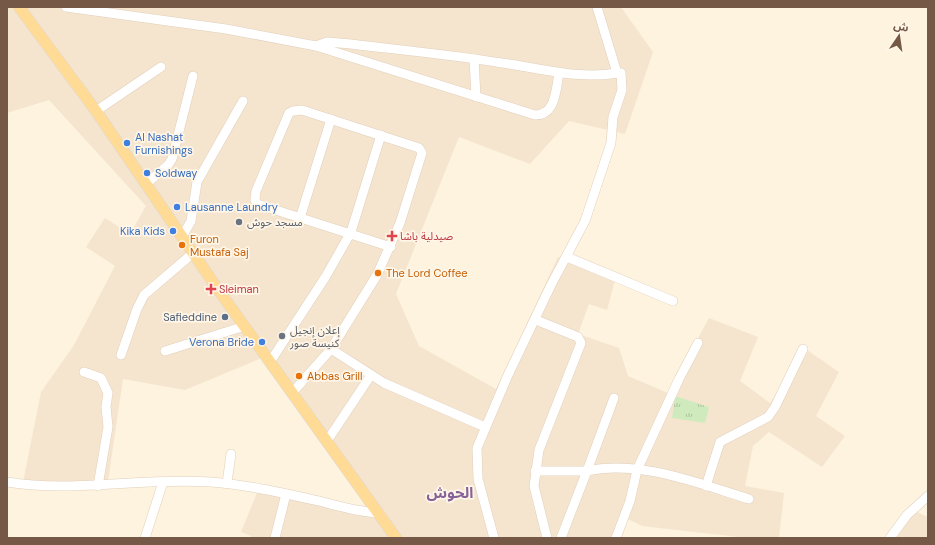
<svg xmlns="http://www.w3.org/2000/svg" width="935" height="545" viewBox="0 0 935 545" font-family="'DM Sans','Noto Sans Arabic',sans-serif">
  <defs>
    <pattern id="grass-tufts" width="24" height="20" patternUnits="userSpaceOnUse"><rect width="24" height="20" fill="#cfebbe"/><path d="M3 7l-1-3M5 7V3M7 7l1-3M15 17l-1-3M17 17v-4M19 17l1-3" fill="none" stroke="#adc19c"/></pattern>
  </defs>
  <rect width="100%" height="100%" fill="#fdf3df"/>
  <g fill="#f5e5ce">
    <polygon points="7,7 621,7 653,52 625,134 569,121 530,164 459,137 396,294 419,346 496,389 558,257 615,280 607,310 589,304 578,334 619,348 628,376 668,393 709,318 758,337 740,381 770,403 807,350 839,372 816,416 845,436 822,467 769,432 753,446 745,486 784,493 779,538 747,538 642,526 624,517 616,538 250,538 251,536 241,532 259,488 377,513 269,355 185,390 123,379 107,488 23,482 41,392 74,345 115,266 86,247 105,218 130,234 146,206 49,100 7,113"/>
    <polygon points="917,512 928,517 928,538 890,538"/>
  </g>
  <polygon fill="url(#grass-tufts)" points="675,396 709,407 705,423 672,418"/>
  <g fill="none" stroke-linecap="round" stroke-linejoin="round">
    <defs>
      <g id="minor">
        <path d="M66,7l160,22 90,17 11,-4 24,2c50,6 101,11 151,19 38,5 77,17 115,10"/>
        <path d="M316,46l219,69c21,0 21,-26 24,-42"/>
        <polyline points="474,59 476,97"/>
        <polyline points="96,111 161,67"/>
        <polyline points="146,184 168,165 172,159 193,76"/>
        <polyline points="300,218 331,119"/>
        <polyline points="182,237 191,221 197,182 243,101"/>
        <polyline points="567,257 673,301"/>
        <polyline points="536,320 578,337 581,343 539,450 534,486 547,538"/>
        <polyline points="331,349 384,383 485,427"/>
        <polyline points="165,351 245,326"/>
        <polyline points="121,355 137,309 144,295 193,253"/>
        <polyline points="270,362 326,276 351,232 381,135"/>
        <polyline points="84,372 101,378 108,393 106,407 108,427 98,486"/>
        <polyline points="292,393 331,349 377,275 400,223 422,153 419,148 302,110 293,111 289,113 256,191 255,200 257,204 391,247"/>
        <polyline points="327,441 371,375"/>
        <polyline points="535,471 587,471 614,398"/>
        <path d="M7,482c68,11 136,-5 204,0 37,3 72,11 108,19 19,5 39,11 59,12"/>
        <polyline points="227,483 231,454"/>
        <polyline points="706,486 720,442 768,417 775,407 803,349"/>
        <polyline points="145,538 163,482"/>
        <polyline points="275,538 286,494"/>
        <polyline points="494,538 478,479 477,448 508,375 551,285 585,221 611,143 613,117 622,90 621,73 617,73 597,7"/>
        <path d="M561,538l26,-67c51,-12 113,13 162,28"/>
        <polyline points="616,538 630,501 637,470 679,379 698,343"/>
        <polyline points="890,538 907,515 928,496"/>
      </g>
      <polyline id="major" points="19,7 96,111 217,288 396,538"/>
    </defs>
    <use href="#minor" stroke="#e1cfbb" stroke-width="10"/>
    <use href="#major" stroke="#ded7d3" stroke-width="12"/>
    <use href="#minor" stroke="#fff" stroke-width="9"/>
    <use href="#major" stroke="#ffdb95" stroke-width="11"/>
  </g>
  <g fill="#3f7fe0" stroke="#fff6e7" stroke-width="1.5">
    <circle cx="127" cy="143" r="4"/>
    <circle cx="147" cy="173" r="4"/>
    <circle cx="177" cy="207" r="4"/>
    <circle cx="173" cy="231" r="4"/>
    <circle cx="262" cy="342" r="4"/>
  </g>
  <g fill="#6b7280" stroke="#fff6e7" stroke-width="1.5">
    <circle cx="239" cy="222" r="4"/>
    <circle cx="282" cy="336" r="4"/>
  </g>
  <g fill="#e0444e" stroke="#fff6e7" stroke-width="1.5">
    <path d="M390 230h4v4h4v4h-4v4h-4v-4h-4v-4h4z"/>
    <path d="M209 283h4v4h4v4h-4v4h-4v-4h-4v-4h4z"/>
  </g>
  <g fill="#e8710a" stroke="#fff6e7" stroke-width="1.5">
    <circle cx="182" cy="245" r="4"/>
    <circle cx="378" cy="273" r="4"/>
    <circle cx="299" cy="376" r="4"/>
  </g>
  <circle fill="#5c6f8a" stroke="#fff6e7" stroke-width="1.5" cx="225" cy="317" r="4"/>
  <g text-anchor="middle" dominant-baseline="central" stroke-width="3.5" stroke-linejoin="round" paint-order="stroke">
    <g font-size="11" fill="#366cbe" stroke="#fff6e7" text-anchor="start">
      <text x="135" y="137">Al Nashat<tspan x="135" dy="13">Furnishings</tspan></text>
      <text x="155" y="173">Soldway</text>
      <text x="185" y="207">Lausanne Laundry</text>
      <text x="165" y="231" text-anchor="end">Kika Kids</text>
      <text x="254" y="342" text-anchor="end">Verona Bride</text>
    </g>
    <g font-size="11" fill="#5b616d" stroke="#fff6e7" text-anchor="start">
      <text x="247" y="222">مسجد حوش</text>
      <text x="290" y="330">إعلان إنجيل<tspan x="290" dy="13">كنيسة صور</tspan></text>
    </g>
    <g font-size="11" fill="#be3a42" stroke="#fff6e7" text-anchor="start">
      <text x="400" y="236">صيدلية باشا</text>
      <text x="219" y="289">Sleiman</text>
    </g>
    <g font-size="11" fill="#c56008" stroke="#fff6e7" text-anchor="start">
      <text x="190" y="239">Furon<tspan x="190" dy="13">Mustafa Saj</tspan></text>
      <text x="386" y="273">The Lord Coffee</text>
      <text x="307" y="376">Abbas Grill</text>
    </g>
    <g font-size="11" fill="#4e5e75" stroke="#fff6e7" text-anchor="end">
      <text x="217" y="317">Safieddine</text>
    </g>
    <g font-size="15" font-weight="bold" fill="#886199" stroke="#fff6e7">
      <text x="450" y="493">الحوش</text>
    </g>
  </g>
  <rect width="935" height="545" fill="none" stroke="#755846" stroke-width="16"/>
  <g transform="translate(899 36) rotate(13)" stroke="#fff6e7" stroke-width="3" paint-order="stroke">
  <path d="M0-3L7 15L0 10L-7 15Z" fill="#755846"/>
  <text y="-6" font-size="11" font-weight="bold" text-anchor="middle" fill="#755846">ش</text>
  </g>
</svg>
